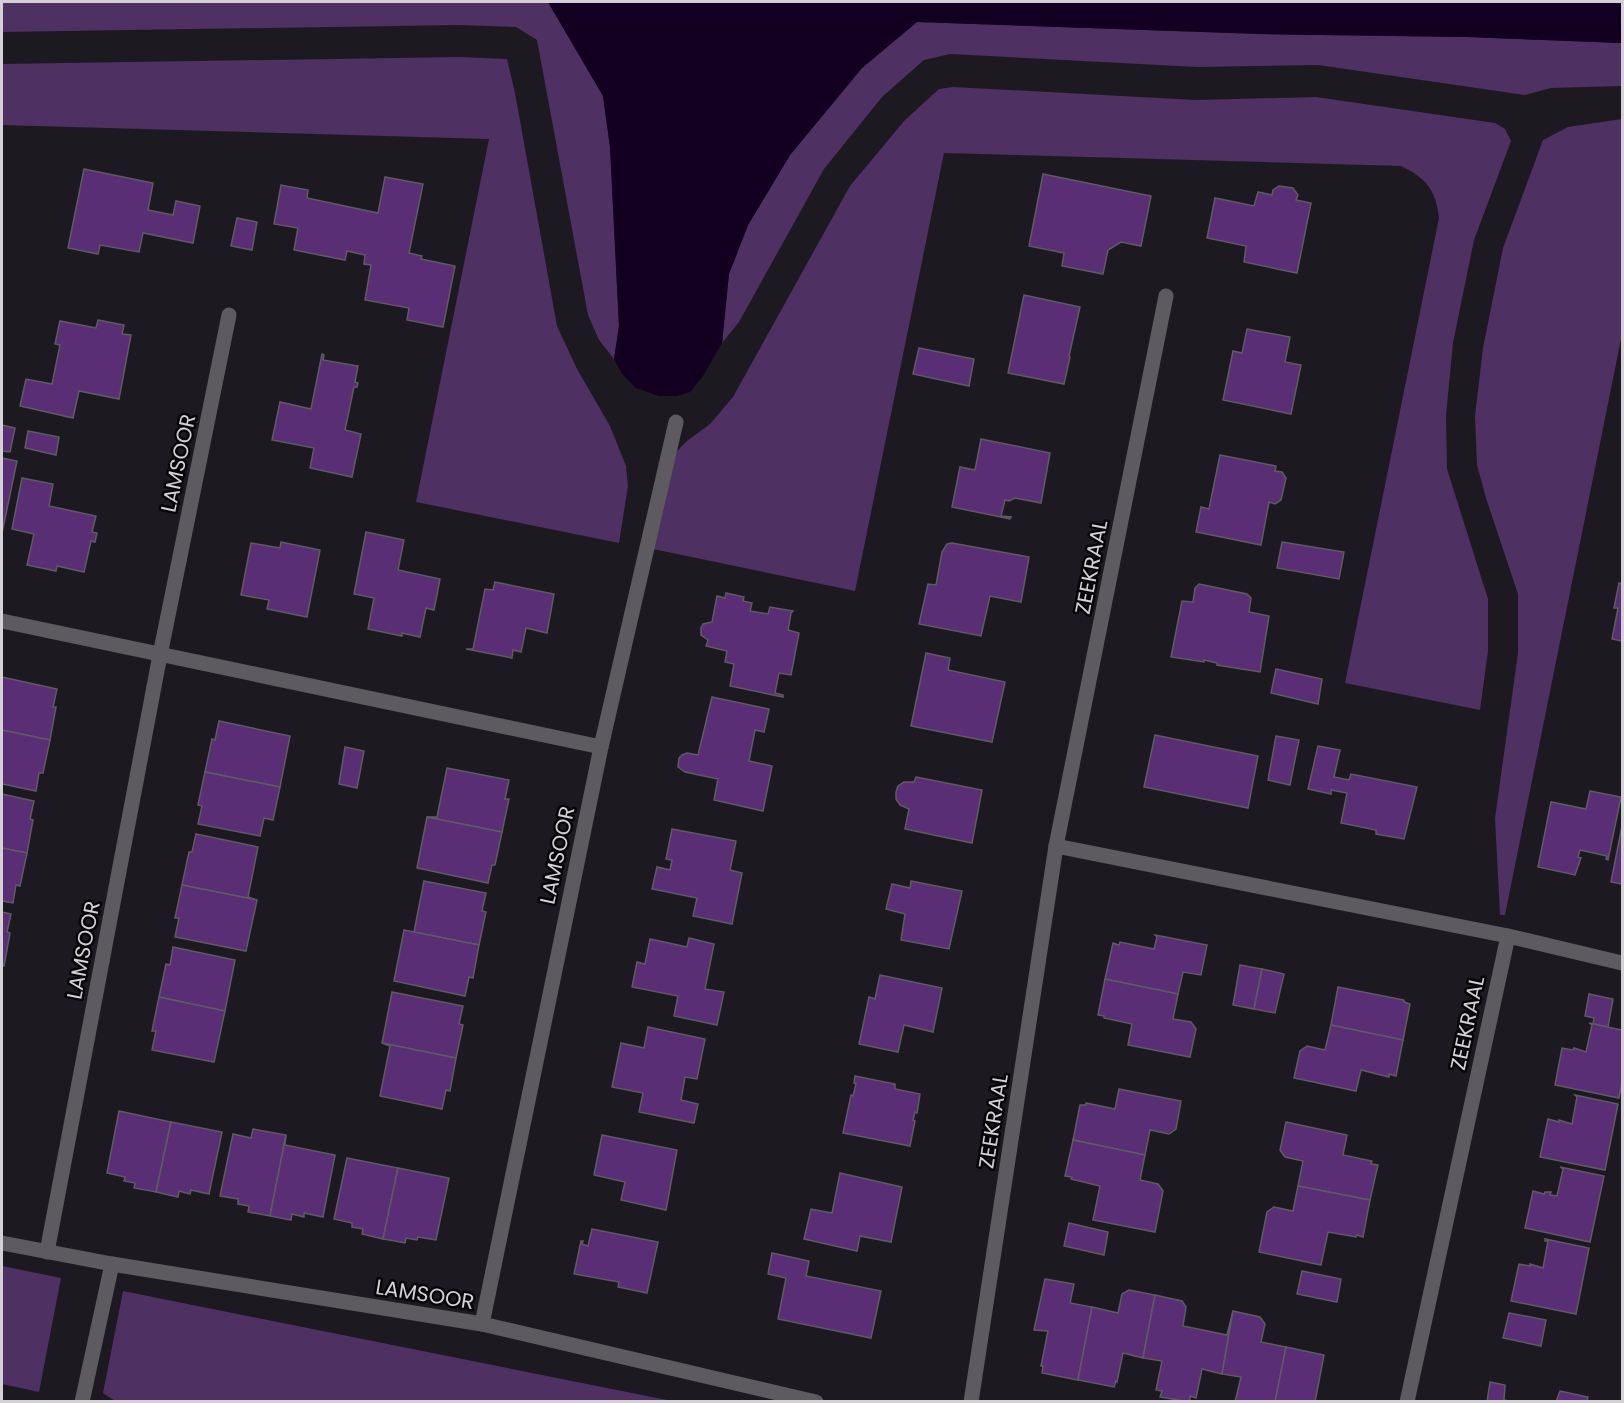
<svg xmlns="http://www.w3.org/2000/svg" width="1624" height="1403" viewBox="0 0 1624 1403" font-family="Poppins,sans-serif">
  <rect width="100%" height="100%" fill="#1d1921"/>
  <g fill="#4e3063">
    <polygon points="2,2 548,2 603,96 610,147 619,326 614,359 599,340 588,315 537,40 516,27 459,25 2,32"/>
    <polygon points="917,22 1261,34 1466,37 1622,43 1622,86 1551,88 1525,95 1318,65 1197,67 950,54 924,60 882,97 824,169 739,322 722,343 729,274 748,225 790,155 862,68"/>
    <polygon points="459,57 507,59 515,93 557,326 577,369 610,426 626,466 628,486 619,543 416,502 489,139 2,125 2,64"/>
    <path d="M953,87l243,13 120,-3 179,26 10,6 6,12 -37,99 -21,103 -7,72 1,54 41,130v52l-8,59 -135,-27 94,-465c-3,-28 -13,-40 -38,-52l-457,-13 -89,438 -212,-44 28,-90 16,-16 23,-17 23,-27 117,-211 55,-66 34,-31z"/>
    <polygon points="1622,119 1622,334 1505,915 1500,915 1495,818 1518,653 1518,594 1486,498 1477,465 1475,416 1483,348 1503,248 1543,140 1568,127"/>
    <polygon points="2,1266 61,1278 39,1392 2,1384"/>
    <polygon points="123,1291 672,1401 115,1401 103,1393"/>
  </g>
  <polygon fill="#130020" points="548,2 1622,2 1622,43 1466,37 1261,34 917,22 862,68 790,155 748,225 729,274 722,343 703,376 690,392 677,396 659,396 636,388 622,374 614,359 619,326 610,147 603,96"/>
  <g fill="#592e75" stroke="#5f5a63" stroke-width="1.5">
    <polygon points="84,169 153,183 148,210 173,215 176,201 200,206 193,243 143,233 139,252 100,245 98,254 68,248"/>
    <polygon points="1043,174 1151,196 1141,246 1121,242 1108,250 1103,274 1062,266 1064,253 1029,246"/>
    <polygon points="385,177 423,184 409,253 422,256 421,259 455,266 443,327 407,320 409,308 365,300 371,265 364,264 365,255 347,251 345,260 294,250 298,228 274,224 281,185 308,190 307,198 378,213"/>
    <polygon points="1279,186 1293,188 1298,195 1296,200 1311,203 1297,273 1244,262 1246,246 1207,238 1215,198 1254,206 1258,192 1272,195 1273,190"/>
    <polygon points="237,218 257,222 252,250 231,246"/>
    <polygon points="1024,295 1080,307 1069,356 1070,357 1064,384 1008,373"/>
    <polygon points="98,320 124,325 122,334 131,335 119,399 79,391 73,418 20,406 26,379 52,384 60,345 55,344 60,321 96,328"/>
    <polygon points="1247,329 1290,337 1285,362 1301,365 1291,414 1223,400 1233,351 1242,353"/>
    <polygon points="919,348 974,359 969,386 913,374"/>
    <polygon points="322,354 324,355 323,360 358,366 355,382 358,383 357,387 354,387 345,430 361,434 352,477 310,468 314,448 272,440 280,402 311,409"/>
    <polygon points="2,425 15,428 10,452 2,451"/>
    <polygon points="28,431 59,437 56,455 25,448"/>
    <polygon points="981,439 1050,453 1041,503 1015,498 1009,501 1005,500 1001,516 1011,517 1010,519 952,507 960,467 975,470"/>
    <polygon points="1220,455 1276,466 1275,471 1282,472 1286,478 1281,500 1275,504 1269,502 1261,545 1196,532 1201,507 1209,509"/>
    <polygon points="2,458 17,461 2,533"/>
    <polygon points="22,478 53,484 49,506 96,516 92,532 97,533 95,542 91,541 84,572 57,566 56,571 27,565 34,534 12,529"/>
    <polygon points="366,532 404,540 398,570 440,579 434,610 426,608 420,637 402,633 402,636 368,629 374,598 354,594"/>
    <polygon points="281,542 320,550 307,617 267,609 269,600 241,595 251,543 280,548"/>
    <polygon points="1282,542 1344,552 1339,579 1277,568"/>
    <polygon points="952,543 1029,557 1021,602 990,596 981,636 919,624 928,584 936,585 942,552 947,544"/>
    <polygon points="495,582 554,594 547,633 526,628 521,652 513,650 512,658 466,649 473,649 485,589 493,590"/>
    <polygon points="1619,583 1622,584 1622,641 1612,639 1618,608 1614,608"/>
    <polygon points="1199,584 1247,594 1251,598 1249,612 1269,616 1260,672 1217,665 1217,663 1204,660 1204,662 1171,657 1182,601 1193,602 1195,588"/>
    <polygon points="726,593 744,597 743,601 752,603 750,611 768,614 770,607 793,611 791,613 788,630 799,633 791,675 779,673 775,693 783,695 783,697 730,686 734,664 725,662 727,651 706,646 708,640 701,635 701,628 703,624 712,622 717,596 725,598"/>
    <polygon points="926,653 950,658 948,670 1005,682 992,742 911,726"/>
    <polygon points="1276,669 1322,679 1318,704 1271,693"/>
    <polygon points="2,677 57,689 53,707 56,707 50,740 2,730"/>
    <polygon points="712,697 769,709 764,732 755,730 749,761 772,766 763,811 714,800 718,779 685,772 678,767 679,758 682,755 687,753 698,755"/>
    <polygon points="219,721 290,736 280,787 205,772 212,739 215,740"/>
    <polygon points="2,730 50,740 43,773 39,773 36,791 2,784"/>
    <polygon points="1155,735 1258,756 1248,808 1144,787"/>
    <polygon points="1276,736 1299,740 1290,785 1268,780"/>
    <polygon points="1318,746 1340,750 1334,777 1349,780 1351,774 1417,787 1404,839 1376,834 1376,830 1341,823 1347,793 1331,790 1331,794 1308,789"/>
    <polygon points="345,747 364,751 357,788 339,784"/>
    <polygon points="447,768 509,780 505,799 509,799 502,832 427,817 437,817"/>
    <polygon points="205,772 280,787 273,820 264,818 260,836 198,824 202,806 198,805"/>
    <polygon points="916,777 982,790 972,843 905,829 909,809 900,805 896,799 896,792 898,786 904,782 914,782"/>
    <polygon points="1590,791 1621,797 1608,860 1606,859 1607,856 1580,850 1578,857 1581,858 1575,875 1538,867 1551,802 1586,809"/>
    <polygon points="2,794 34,801 30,819 33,820 27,853 2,848"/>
    <polygon points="427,817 502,832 495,865 492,865 488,883 417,868"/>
    <polygon points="1622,826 1622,884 1611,882"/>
    <polygon points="672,829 736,841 730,870 742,873 732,924 693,916 697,898 652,889 657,867 670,870 672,860 666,859"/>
    <polygon points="196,834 258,847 248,897 257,900 182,885 189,852 192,852"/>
    <polygon points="2,848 27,853 20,886 16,885 13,903 2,901"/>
    <polygon points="424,881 486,893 482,911 486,912 479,945 414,932"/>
    <polygon points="911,881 962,891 949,949 901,940 905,914 886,909 892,884 910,888"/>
    <polygon points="182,885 257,900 246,951 175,937 179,918 175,918"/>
    <polygon points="2,912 11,914 7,932 10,933 4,966 2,966"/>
    <polygon points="404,930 479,945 473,978 469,977 465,996 394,981"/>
    <polygon points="1155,935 1207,945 1201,975 1183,972 1178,994 1105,979 1113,943 1119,945 1120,942 1154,949 1157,937"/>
    <polygon points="689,938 714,944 705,989 724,992 717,1025 674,1016 678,996 632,987 637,962 645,964 650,939 687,947"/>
    <polygon points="173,947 235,960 225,1011 159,997 166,964 170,965"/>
    <polygon points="1240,965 1262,969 1254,1009 1233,1005"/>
    <polygon points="1262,969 1284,974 1275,1013 1254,1009"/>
    <polygon points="880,975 942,988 933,1032 904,1025 898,1052 859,1044 869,997 875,999"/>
    <polygon points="1105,979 1178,994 1173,1019 1191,1022 1196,1029 1190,1057 1128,1045 1132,1024 1104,1018 1104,1016 1098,1015"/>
    <polygon points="1338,987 1404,1000 1404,1002 1410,1004 1403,1040 1331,1025"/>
    <polygon points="392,992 463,1006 459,1024 463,1025 456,1058 382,1043"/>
    <polygon points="1589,994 1613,999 1608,1027 1593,1024 1594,1018 1585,1016"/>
    <polygon points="159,997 225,1011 214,1062 152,1050 156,1031 152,1031"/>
    <polygon points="1589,1023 1622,1030 1622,1082 1619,1098 1555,1085 1562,1048 1573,1050 1574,1048 1586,1052 1592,1025"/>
    <polygon points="1331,1025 1403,1040 1396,1076 1389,1074 1389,1077 1361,1070 1356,1091 1294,1078 1300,1051 1307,1046 1325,1050"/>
    <polygon points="648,1027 705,1039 697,1079 685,1077 681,1100 698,1104 694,1123 639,1112 643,1093 612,1087 621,1043 644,1048"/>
    <polygon points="382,1043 456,1058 450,1091 446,1090 442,1109 380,1096 390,1046"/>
    <polygon points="855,1076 895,1084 895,1089 920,1094 917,1113 915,1112 913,1120 915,1121 910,1146 843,1133 851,1095 853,1096 856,1084 854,1083"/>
    <polygon points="1119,1089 1181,1101 1176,1129 1169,1134 1150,1130 1145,1155 1073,1140 1080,1105 1086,1105 1086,1103 1115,1109"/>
    <polygon points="1575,1095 1618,1104 1605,1170 1540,1157 1548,1119 1559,1122 1559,1120 1572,1124 1577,1097"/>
    <polygon points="119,1111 171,1122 156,1192 134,1188 135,1183 124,1181 125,1177 107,1173"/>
    <polygon points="171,1122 222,1132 209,1194 191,1190 190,1194 179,1191 178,1197 156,1192"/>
    <polygon points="1286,1122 1347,1135 1343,1155 1372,1161 1371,1164 1378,1165 1370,1200 1298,1186 1303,1161 1285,1157 1280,1150"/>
    <polygon points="253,1129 286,1135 270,1216 248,1212 249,1206 238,1204 238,1199 220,1196 233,1134 251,1138"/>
    <polygon points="286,1135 285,1145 335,1155 323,1217 304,1213 304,1217 292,1214 291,1220 270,1216"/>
    <polygon points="602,1135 677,1150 666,1210 621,1200 625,1182 594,1175"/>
    <polygon points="1073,1140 1145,1155 1140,1180 1158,1184 1163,1191 1155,1232 1093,1220 1100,1186 1071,1179 1072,1177 1065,1176"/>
    <polygon points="347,1158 398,1168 383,1239 362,1234 363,1229 352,1227 352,1223 334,1219"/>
    <polygon points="1560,1167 1604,1176 1590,1242 1525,1228 1533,1191 1544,1194 1545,1192 1551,1192 1550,1195 1557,1196 1563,1169"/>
    <polygon points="398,1168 449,1178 436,1240 418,1237 417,1240 406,1238 405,1243 383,1239"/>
    <polygon points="840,1173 902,1187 891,1242 860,1236 857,1251 804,1239 811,1209 832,1213"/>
    <polygon points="1298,1186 1370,1200 1363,1237 1357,1235 1356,1237 1328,1232 1321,1265 1259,1252 1267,1212 1274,1207 1293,1211"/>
    <polygon points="1069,1223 1108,1232 1104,1255 1064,1246"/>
    <polygon points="592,1229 658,1242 647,1293 618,1287 619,1282 574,1274 581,1241 583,1241 582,1244 588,1246"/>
    <polygon points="1545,1239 1589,1248 1576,1314 1511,1301 1519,1264 1530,1266 1530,1264 1543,1268 1548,1241 1545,1241"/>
    <polygon points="772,1253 809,1261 806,1276 881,1291 871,1338 778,1319 786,1278 768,1274"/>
    <polygon points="1302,1271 1341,1279 1337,1302 1297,1294"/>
    <polygon points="1045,1279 1074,1284 1070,1303 1092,1307 1078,1380 1042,1373 1043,1366 1041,1366 1048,1331 1034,1330"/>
    <polygon points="1129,1290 1155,1295 1143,1358 1123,1353 1117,1382 1116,1381 1114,1387 1078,1380 1092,1307 1118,1313 1122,1294"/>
    <polygon points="1155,1295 1182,1301 1186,1307 1183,1326 1227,1335 1233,1311 1222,1374 1202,1369 1196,1398 1190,1396 1190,1402 1160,1397 1162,1391 1156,1390 1162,1361 1143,1358"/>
    <polygon points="1233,1311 1260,1317 1265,1324 1261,1342 1286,1347 1275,1402 1235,1402 1241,1377 1222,1374"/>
    <polygon points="1509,1313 1546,1320 1541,1346 1503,1338"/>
    <polygon points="1286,1347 1324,1355 1315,1402 1275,1402"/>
    <polygon points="1490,1382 1505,1385 1504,1400 1513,1402 1487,1402"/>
    <polygon points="1560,1391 1588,1397 1587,1402 1556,1402"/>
  </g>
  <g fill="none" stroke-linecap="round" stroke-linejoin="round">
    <g stroke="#5d5b5f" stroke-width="15">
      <polyline points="2,621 601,747"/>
      <polyline points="1056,846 1508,936 1622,963"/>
      <polyline points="2,1243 112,1264 482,1324 816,1402"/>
      <polyline points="47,1252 160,655 229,315"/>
      <polyline points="482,1324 601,747 676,422"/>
      <polyline points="82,1402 112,1264"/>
      <polyline points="971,1402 1056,846 1166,296"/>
      <polyline points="1407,1402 1508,936"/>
    </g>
  </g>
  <g text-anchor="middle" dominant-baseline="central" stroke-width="5" stroke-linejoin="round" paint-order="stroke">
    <g font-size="21" fill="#d4d1d6" stroke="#070508">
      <text transform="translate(178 463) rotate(-78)">LAMSOOR</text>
      <text transform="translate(1091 567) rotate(-79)">ZEEKRAAL</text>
      <text transform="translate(557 855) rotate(-78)">LAMSOOR</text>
      <text transform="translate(83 950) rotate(-79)">LAMSOOR</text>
      <text transform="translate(1467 1023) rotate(-78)">ZEEKRAAL</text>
      <text transform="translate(993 1121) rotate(-81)">ZEEKRAAL</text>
      <text transform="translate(425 1294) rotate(9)">LAMSOOR</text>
    </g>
  </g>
  <rect width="1624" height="1403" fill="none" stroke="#d4d1d6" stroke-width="6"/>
</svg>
